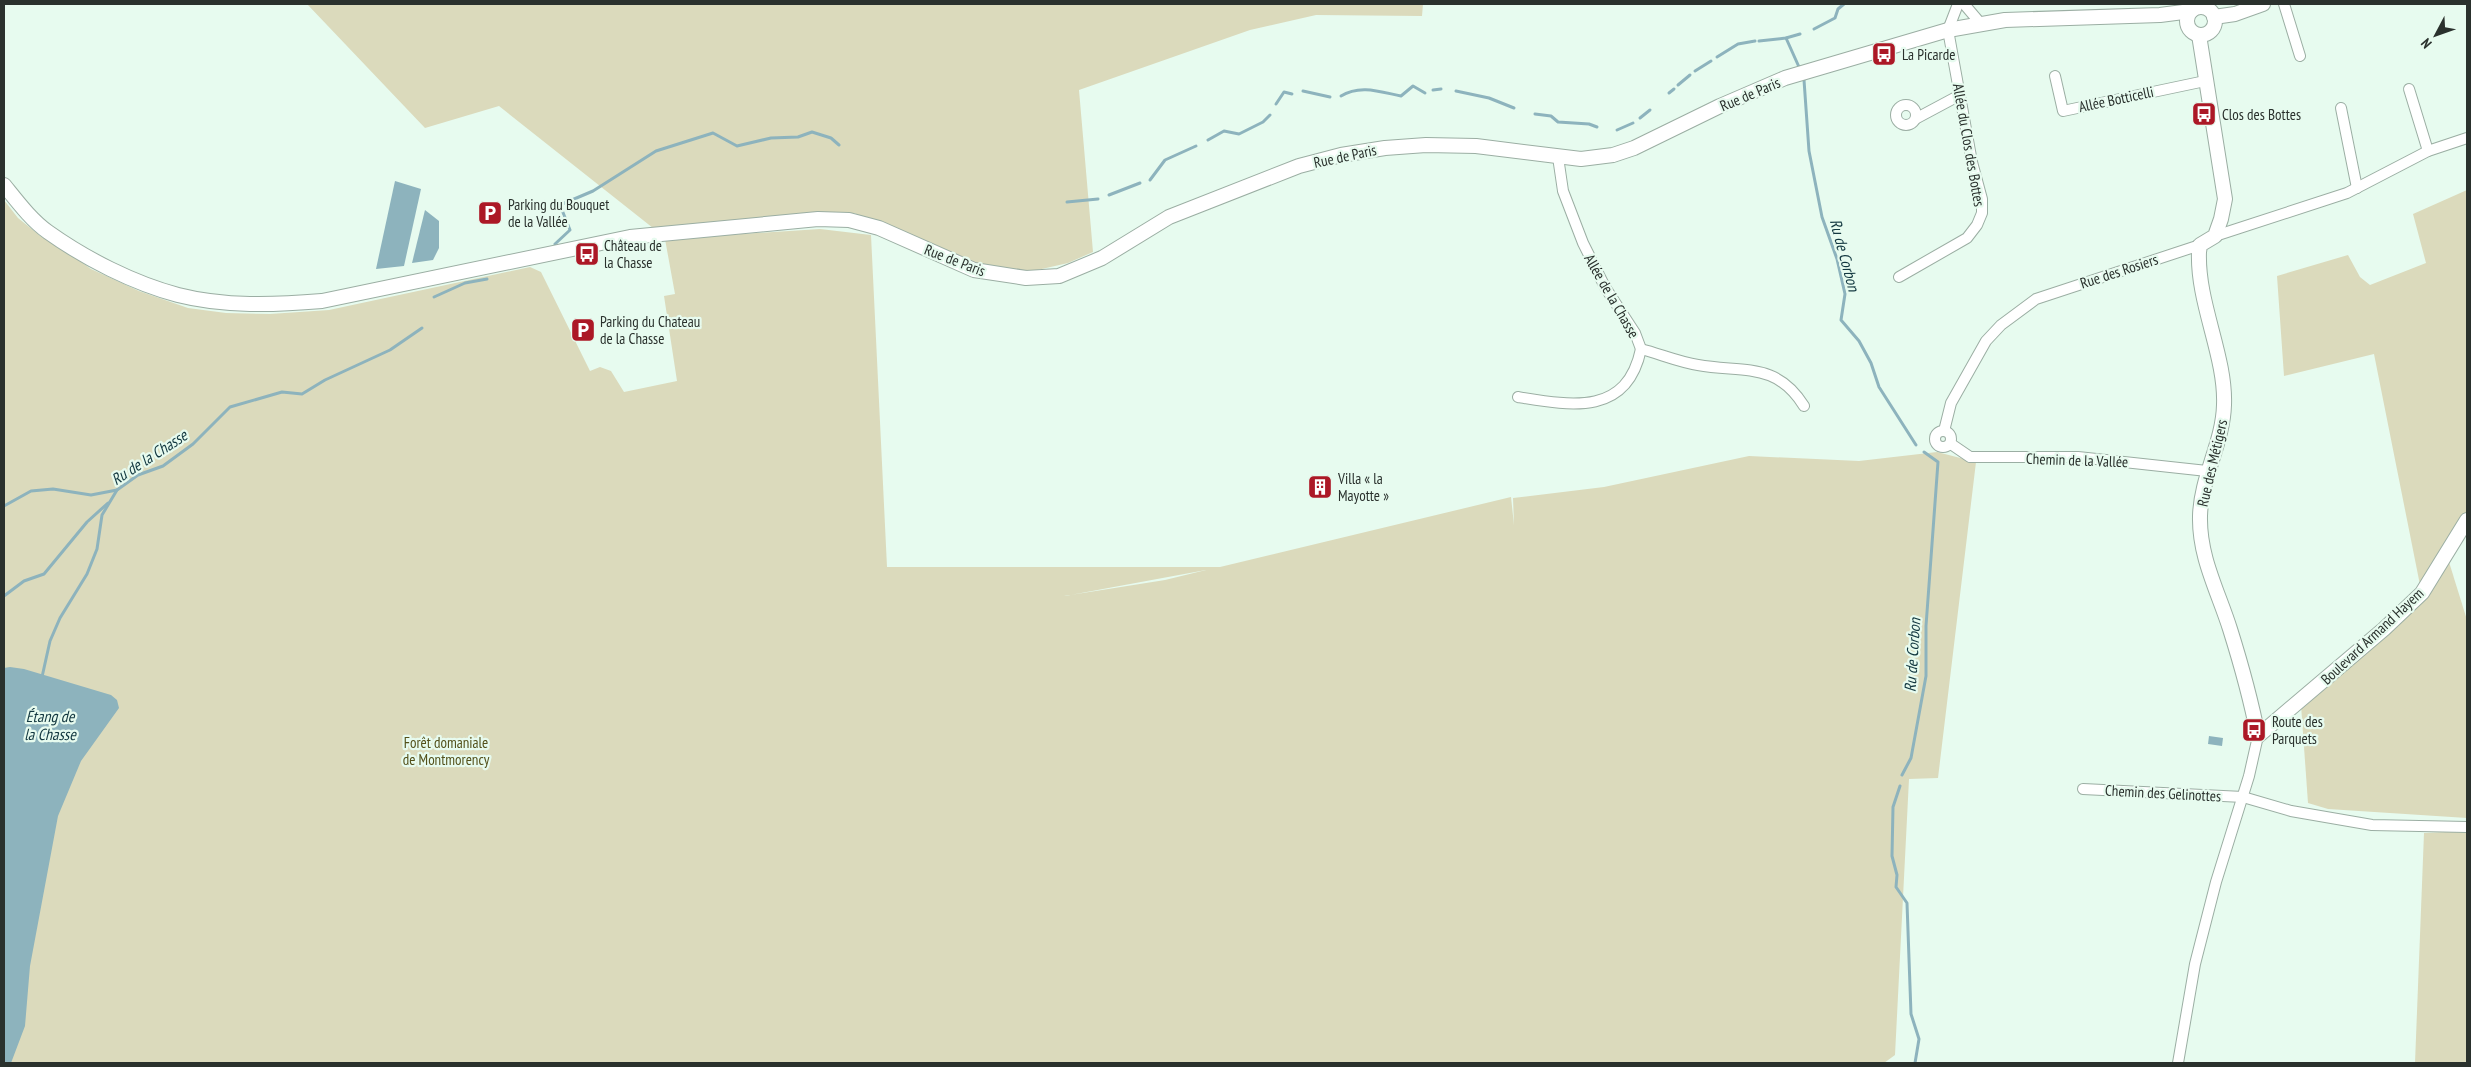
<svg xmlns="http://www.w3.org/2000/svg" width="2471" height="1067" viewBox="0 0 2471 1067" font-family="'PT Sans Narrow',sans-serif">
  <rect width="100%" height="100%" fill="#e7fbef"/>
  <g fill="#dbdabc" fill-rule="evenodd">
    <polygon points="307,4 1423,4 1422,16 1316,15 1250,30 1079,90 1093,252 1068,263 1033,271 1005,271 974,263 854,213 653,228 499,106 425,128"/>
    <polygon points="2467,190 2467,514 2421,590 2374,354 2284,376 2277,276 2348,255 2360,277 2370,285 2426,263 2413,214"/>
    <path d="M4,200l14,18 25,20 3,-1 45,32 48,22 49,17 38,5 44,1 59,-4 201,-43 11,5 49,99 10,-4 11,4 13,21 53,-11 -13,-85 11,-2 -10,-55 155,-10 51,6 16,332h333l291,-70 3,28 -1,-27 91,-11 145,-31 110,5 78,-9 39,10 -38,316 -29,1 -14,276 -11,8h-1880zM1206,570l-41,10 -101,16h1z"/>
    <polygon points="2449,562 2467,620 2467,818 2328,809 2308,803 2301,705"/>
    <polygon points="2467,831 2467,1063 2415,1063 2424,833"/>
  </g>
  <g fill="#8db3bd">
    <polygon points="395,181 421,189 404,266 376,269"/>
    <polygon points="425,210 439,221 439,248 433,260 412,263"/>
    <polygon points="10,667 24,669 111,695 117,700 119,708 81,761 58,816 30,966 25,1026 11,1063 4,1063 4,668"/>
    <polygon points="2209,736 2223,738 2222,746 2208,744"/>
  </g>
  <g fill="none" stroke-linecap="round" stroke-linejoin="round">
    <g stroke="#8db3bd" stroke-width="3">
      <polyline points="1814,29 1835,18 1838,9 1844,4"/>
      <polyline points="1786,38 1799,67"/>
      <polyline points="1759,41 1786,38 1800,34"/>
      <polyline points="1717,57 1738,44 1755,41"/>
      <polyline points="1695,71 1711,61"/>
      <polyline points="1804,80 1809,151 1822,217 1837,259 1845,294 1841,320 1859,341 1871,363 1879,387 1916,445"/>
      <polyline points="1678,85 1690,75"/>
      <polyline points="1433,90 1441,89"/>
      <polyline points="1303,91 1330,97"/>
      <polyline points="1456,91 1489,98 1514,108"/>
      <polyline points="1669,93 1674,89"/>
      <path d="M1341,96c19,-12 40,-4 60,0l12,-10 12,7"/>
      <polyline points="1276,104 1284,92 1292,94"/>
      <polyline points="1535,114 1551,116 1558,122 1589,124 1597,127"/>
      <polyline points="1640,118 1650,110"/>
      <polyline points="1617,130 1633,123"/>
      <polyline points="1208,140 1224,131 1239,134 1263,122 1270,115"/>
      <polyline points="1150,180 1165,160 1196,146"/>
      <polyline points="1109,195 1140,183"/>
      <polyline points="1067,202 1098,199"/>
      <polyline points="555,244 570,230 560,205 593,191 656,151 713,133 737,146 771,138 798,137 812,132 831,138 839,145"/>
      <polyline points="434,297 465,283 487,279"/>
      <polyline points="4,506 31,491 53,489 91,495 117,490"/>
      <polyline points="4,596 24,581 44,574 87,522 108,503"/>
      <polyline points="42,677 50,641 60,618 87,574 97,549 102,515 117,490 138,475 163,466 193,444 230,407 282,392 302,394 325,380 390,350 422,328"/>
      <polyline points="1902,775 1911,758 1926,676 1926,626 1938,462 1924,452"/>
      <polyline points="1900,786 1893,807 1892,856 1897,875 1896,887 1907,903 1911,1014 1919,1039 1915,1063"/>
    </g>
    <defs>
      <g id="minor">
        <polyline points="1964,4 1981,24"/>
        <polyline points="2284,4 2300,56"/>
        <polyline points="2199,7 2199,4"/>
        <polyline points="2055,76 2063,111 2205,81"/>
        <polyline points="2409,89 2428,151"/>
        <circle cx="1906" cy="115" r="10"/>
        <polyline points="2341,108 2357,188"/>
        <polyline points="1917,118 1960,95"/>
        <polyline points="1558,157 1563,191 1583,243 1605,287 1635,333 1641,349"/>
        <polyline points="2215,236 2347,193 2428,151 2467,138"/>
        <polyline points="1899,277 1967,238 1977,225 1982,213 1982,199 1972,162 1948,30 1958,4"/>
        <path d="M1641,349c19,5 38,13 57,16 44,8 78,-4 106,41"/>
        <path d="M1518,397c54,9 109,19 123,-48"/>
        <circle cx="1943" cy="439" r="8"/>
        <polyline points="1944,431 1951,403 1986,341 2001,325 2036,299 2200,245"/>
        <polyline points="1951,444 1970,457 2078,457 2207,471"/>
        <polyline points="2083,789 2243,797 2291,811 2372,825 2467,827"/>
        <polyline points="2178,1063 2195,964 2216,882 2249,776 2258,736"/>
      </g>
      <g id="major">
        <circle cx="2201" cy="21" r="14"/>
        <polyline points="2214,17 2235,14 2263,4"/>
        <path d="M2199,35l26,164 -4,20 -6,17 -15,9 -1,7c-2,51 27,104 25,153 -1,38 -23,72 -24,111 -1,41 18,75 30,113 11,35 21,71 28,107l126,-107 38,-36 45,-73"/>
        <path d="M4,185c13,16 27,35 44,47 38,27 85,51 130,63 47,12 97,10 144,6l308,-64 188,-18 31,1 30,8 95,42 52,8 33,-2 43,-18 67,-41 130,-51 42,-11 44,-7 41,-3 50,1 105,13 32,-4 21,-7 86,-42 65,-28 163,-48 57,-10 155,-5 31,-4"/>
      </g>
    </defs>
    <use href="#minor" stroke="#9baea3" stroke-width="12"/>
    <use href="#major" stroke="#9baea3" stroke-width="16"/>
    <use href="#minor" stroke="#fff" stroke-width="10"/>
    <use href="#major" stroke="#fff" stroke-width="14"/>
  </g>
  <defs>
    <symbol id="bus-square" viewBox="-11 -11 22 22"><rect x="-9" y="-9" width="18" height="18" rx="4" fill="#ac1826" stroke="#e7fbef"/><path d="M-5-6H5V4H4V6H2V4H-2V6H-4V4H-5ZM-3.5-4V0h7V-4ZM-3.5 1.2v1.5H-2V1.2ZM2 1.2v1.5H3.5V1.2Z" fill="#fff"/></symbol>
    <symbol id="parking-square" viewBox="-11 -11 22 22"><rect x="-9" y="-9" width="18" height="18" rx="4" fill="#ac1826" stroke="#e7fbef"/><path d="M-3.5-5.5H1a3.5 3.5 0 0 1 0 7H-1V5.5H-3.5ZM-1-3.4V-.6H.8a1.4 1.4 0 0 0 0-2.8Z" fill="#fff"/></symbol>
    <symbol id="building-square" viewBox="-11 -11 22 22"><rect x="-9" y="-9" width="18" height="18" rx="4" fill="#ac1826" stroke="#e7fbef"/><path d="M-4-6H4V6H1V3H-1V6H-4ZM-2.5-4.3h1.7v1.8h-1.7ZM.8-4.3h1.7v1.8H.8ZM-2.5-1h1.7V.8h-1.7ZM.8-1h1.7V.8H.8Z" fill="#fff"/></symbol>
  </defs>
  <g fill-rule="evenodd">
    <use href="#bus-square" x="1870" y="40" width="28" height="28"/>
    <use href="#bus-square" x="2190" y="100" width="28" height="28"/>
    <use href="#parking-square" x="476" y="199" width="28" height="28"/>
    <use href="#bus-square" x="573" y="240" width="28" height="28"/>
    <use href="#parking-square" x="569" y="316" width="28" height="28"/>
    <use href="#building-square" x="1306" y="473" width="28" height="28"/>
    <use href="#bus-square" x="2240" y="716" width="28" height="28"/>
  </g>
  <g text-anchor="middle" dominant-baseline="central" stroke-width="4.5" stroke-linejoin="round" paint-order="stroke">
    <g font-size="15" fill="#2a312d" stroke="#e7fbef" text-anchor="start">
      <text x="1902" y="54">La Picarde</text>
      <text x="2222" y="114">Clos des Bottes</text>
      <text x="508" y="204">Parking du Bouquet<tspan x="508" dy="17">de la Vallée</tspan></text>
      <text x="604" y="245">Château de<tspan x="604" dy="17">la Chasse</tspan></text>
      <text x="600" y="321">Parking du Chateau<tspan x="600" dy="17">de la Chasse</tspan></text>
      <text x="1338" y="478">Villa « la<tspan x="1338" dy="17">Mayotte »</tspan></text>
      <text x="2272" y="721">Route des<tspan x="2272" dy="17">Parquets</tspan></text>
    </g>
    <g font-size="15" fill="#2a312d" stroke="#e7fbef">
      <text transform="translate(1750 94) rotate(-23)">Rue de Paris</text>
      <text transform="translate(2116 99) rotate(-12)">Allée Botticelli</text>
      <text transform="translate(1969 145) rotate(80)">Allée du Clos des Bottes</text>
      <text transform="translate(1345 156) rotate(-12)">Rue de Paris</text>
      <text transform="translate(955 260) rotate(21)">Rue de Paris</text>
      <text transform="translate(2119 271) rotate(-18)">Rue des Rosiers</text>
      <text transform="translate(1612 296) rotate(60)">Allée de la Chasse</text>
      <text transform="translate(2077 460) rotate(2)">Chemin de la Vallée</text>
      <text transform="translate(2212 463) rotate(-77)">Rue des Métigers</text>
      <text transform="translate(2372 636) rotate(-43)">Boulevard Armand Hayem</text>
      <text transform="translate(2163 793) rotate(3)">Chemin des Gelinottes</text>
    </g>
    <g font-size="15" fill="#53501a" stroke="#e7fbef">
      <text x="446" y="742">Forêt domaniale<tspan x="446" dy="17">de Montmorency</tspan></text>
    </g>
    <g font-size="16" font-style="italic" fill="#12373f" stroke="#e7fbef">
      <text transform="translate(1845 255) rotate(75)">Ru de Corbon</text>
      <text transform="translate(149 457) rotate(-33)">Ru de la Chasse</text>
      <text transform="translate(1912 655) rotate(-86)">Ru de Corbon</text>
      <text x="50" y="716">Étang de<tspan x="50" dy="18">la Chasse</tspan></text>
    </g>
  </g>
  <rect width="2471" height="1067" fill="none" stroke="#2a312d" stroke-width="10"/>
  <g transform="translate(2436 35) rotate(229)" stroke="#e7fbef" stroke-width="4" paint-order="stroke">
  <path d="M0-4L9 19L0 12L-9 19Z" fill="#2a312d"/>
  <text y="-8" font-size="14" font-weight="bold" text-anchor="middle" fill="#2a312d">N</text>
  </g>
</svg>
